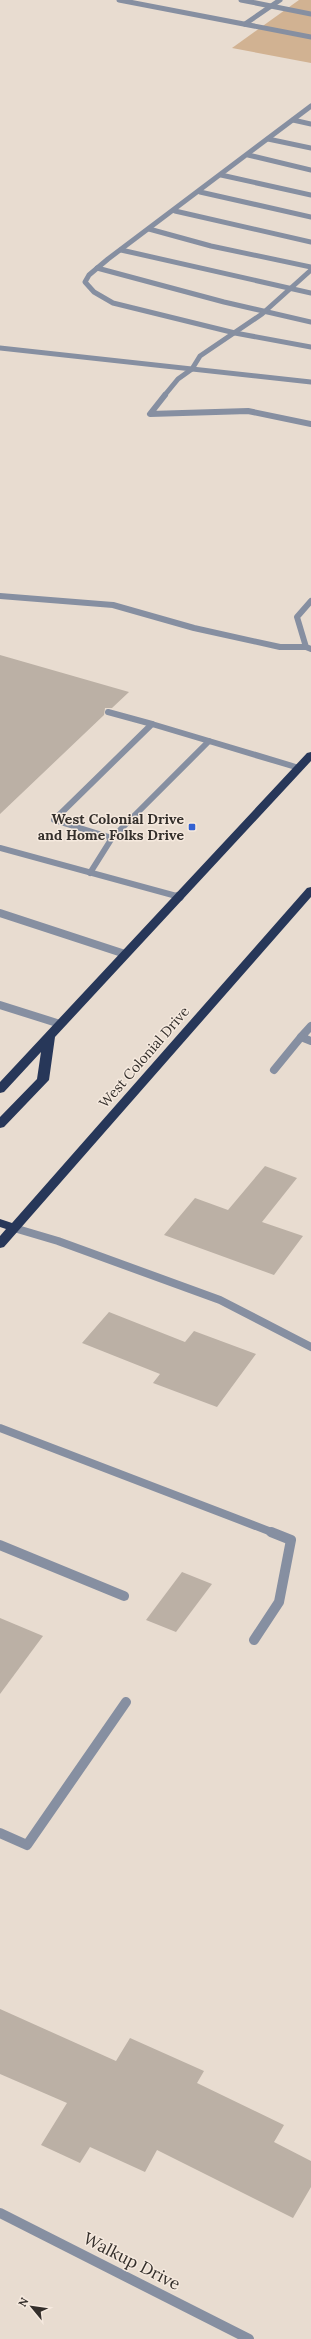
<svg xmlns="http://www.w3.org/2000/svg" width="311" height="2339" viewBox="0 0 311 2339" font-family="Lora,serif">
  <rect width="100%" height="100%" fill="#e8dcd0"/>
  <polygon fill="#d1b292" points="299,0 311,0 311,63 232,48"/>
  <g fill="#bbb0a5">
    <polygon points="0,655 129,692 112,708 105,708 104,715 0,814"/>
    <polygon points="265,1166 297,1178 262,1222 303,1236 274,1275 164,1235 195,1198 228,1210"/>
    <polygon points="109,1312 185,1342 194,1331 256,1354 217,1407 153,1383 160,1374 82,1343"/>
    <polygon points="182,1572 212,1584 176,1632 146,1620"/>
    <polygon points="0,1618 43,1636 0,1694"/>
    <polygon points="0,2009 116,2061 130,2038 204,2071 197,2083 284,2125 274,2142 311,2161 311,2187 293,2218 157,2150 145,2172 90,2147 80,2163 41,2145 67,2103 0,2074"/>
  </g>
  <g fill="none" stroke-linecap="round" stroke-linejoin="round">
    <g stroke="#868fa1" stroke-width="5">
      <polyline points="245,24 280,0"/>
      <polyline points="311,106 108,259 89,275 85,282 94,292 113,303 235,333 311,347"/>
      <polyline points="293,120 311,124"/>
      <polyline points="268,139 311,148"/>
      <polyline points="248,155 311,170"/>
      <polyline points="221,175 311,195"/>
      <polyline points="200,192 311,217"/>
      <polyline points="175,211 311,242"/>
      <polyline points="149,229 211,246 311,267"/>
      <polyline points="121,250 311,293"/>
      <polyline points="97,268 224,302 311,322"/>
      <polyline points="0,348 311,382"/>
      <polyline points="164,396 178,379 192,369 200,356 262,314 311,270"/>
    </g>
    <g stroke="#868fa1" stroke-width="6">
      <polyline points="165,395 150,414 248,411 311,424"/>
      <polyline points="0,596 113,605 194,628 280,647 306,647"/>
      <polyline points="311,601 297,617 306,647 311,649"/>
      <polyline points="108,712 152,724"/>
      <polyline points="112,838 54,820 152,724 209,741"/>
      <polyline points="90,873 112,838 209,741 299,768"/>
    </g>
    <g stroke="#868fa1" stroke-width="8">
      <polyline points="0,1005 60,1024"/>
      <polyline points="311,1026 301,1037 311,1041"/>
      <polyline points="274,1070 301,1037"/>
      <polyline points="14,1228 58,1241 220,1300 311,1347"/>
      <polyline points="0,1428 274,1533"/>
    </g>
    <g stroke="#868fa1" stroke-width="10">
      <polyline points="0,1545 124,1596"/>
      <polyline points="254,1640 279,1602 291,1540 271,1532"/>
      <polyline points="0,1833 27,1845 126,1702"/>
    </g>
    <g stroke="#868fa1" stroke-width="5">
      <polyline points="119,0 311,37"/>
      <polyline points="241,0 311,14"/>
    </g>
    <polyline stroke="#868fa1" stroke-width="6" points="0,848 180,897"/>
    <g stroke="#868fa1" stroke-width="8">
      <polyline points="178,896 180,897"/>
      <polyline points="0,913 125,954"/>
    </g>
    <polyline stroke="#868fa1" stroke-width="10" points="0,2213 249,2339"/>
    <g fill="#273759" fill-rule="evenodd">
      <polygon points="311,752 311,761 55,1037 49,1080 4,1127 0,1128 0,1117 37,1079 41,1052 4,1092 0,1093 0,1082 307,753"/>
      <polygon points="311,887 311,897 4,1247 0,1248 0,1236 6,1229 0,1227 0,1219 12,1223 307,888"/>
    </g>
  </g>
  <rect fill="#3361d1" stroke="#f5e9de" stroke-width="1.5" x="188" y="823" width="8" height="8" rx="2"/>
  <g text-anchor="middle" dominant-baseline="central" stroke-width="3" stroke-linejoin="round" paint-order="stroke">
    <g font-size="14" font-weight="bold" fill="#342f2b" stroke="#f5e9de" text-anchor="end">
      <text x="184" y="819">West Colonial Drive<tspan x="184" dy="16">and Home Folks Drive</tspan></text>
    </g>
    <g font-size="14" fill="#342f2b" stroke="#f5e9de">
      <text transform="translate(144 1057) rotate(-49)">West Colonial Drive</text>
    </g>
    <g font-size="17" fill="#342f2b" stroke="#f5e9de">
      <text transform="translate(132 2261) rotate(27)">Walkup Drive</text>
    </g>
  </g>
  <g transform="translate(32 2307) rotate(299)" stroke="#f5e9de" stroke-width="3" paint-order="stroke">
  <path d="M0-3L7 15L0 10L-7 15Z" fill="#342f2b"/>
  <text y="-6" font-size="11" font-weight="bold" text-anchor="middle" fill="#342f2b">N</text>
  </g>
</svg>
